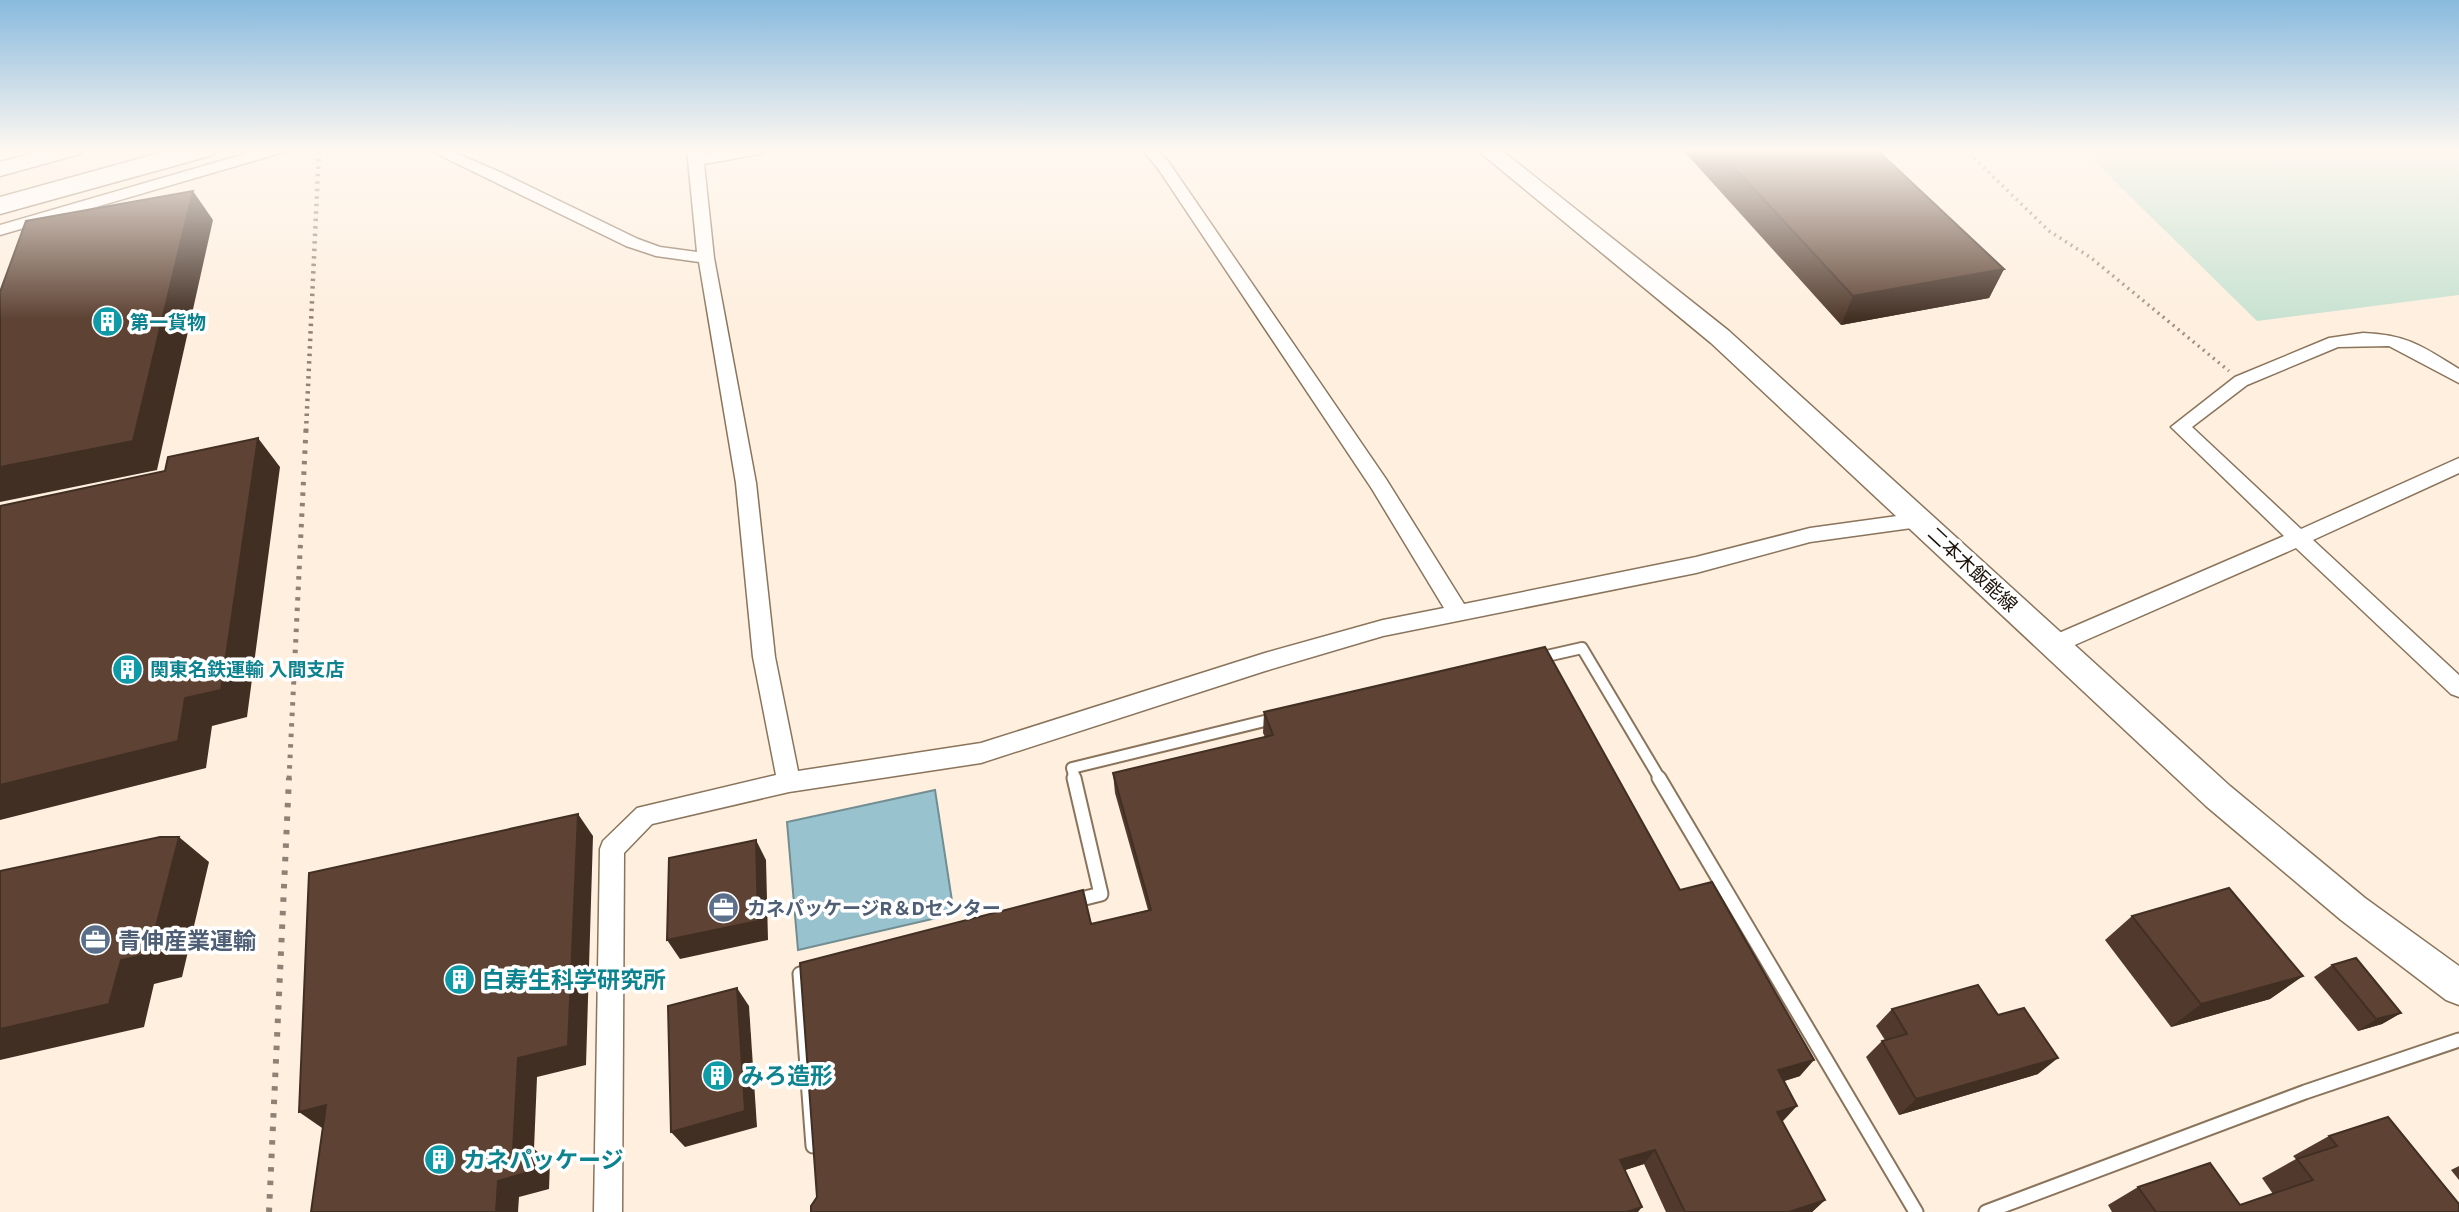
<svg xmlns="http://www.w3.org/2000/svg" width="2459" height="1212" viewBox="0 0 2459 1212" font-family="'IBM Plex Sans','Noto Sans JP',sans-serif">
  <rect width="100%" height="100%" fill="#feefdf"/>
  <polygon fill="#c8e2d1" points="2082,149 2459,149 2459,295 2257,321"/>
  <polygon fill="#98c3ce" stroke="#728e93" stroke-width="2" points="935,790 954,914 798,950 787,822"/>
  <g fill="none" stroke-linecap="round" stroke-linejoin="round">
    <defs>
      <g id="lane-far1">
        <polyline points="1538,658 1582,648 1660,779"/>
        <polyline points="1075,779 1072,768 1277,718"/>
      </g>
      <g id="lane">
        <polyline points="1659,778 1916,1212"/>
        <polyline points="1073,901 1101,894 1074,778"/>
        <polyline points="813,1146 800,974 814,970"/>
        <polyline points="1986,1212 2305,1092 2459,1040"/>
      </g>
      <g id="street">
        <polygon points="262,149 286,149 284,152 0,235 0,225"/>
        <polygon points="427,149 446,149 502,173 638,239 660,247 697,252 687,149 703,149 703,155 736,149 767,149 760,154 704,164 714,258 756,483 775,657 798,771 981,743 1265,653 1383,620 1444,608 1372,489 1159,170 1142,149 1157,149 1170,164 1386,479 1464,604 1696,557 1810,528 1919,513 1926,515 1929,520 1926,525 1919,527 1810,542 1696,573 1383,636 1265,671 981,763 789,792 652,824 624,853 622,1212 594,1212 600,849 603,841 637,808 776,775 753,657 736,483 699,262 656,256 626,246"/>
        <path d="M2363,333c45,2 59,13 96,36v14l-70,-37 -51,1 -91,38 -55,42 109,102 158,-71v15l-146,67 146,135v22l-8,-3 -155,-146 -235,103 -8,2 -8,-2 -3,-6 3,-6 239,-103 -113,-109 64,-50 94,-39z"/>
      </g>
      <g id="secondary">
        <polygon points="48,149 83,149 80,154 0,176 0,162"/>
        <polygon points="1476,149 1500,149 1729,331 2230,786 2365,898 2459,966 2459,1005 2446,1000 2341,920 2206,806 1711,343"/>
      </g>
      <polygon id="highway" points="174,149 217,149 213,155 0,214 0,197"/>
    </defs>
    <use href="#lane-far1" stroke="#8a745b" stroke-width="14"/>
    <use href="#lane" stroke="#8a745b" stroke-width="17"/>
    <use href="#street" stroke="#8a745b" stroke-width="3"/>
    <use href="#secondary" stroke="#8a745b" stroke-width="3"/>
    <use href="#highway" stroke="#8a745b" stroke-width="3"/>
    <polyline stroke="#9e9184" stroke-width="3.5" stroke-dasharray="2 4.5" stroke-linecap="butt" points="1965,149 2049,231 2090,257 2229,371"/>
    <use href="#lane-far1" stroke="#fff" stroke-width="10"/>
    <use href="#lane" stroke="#fff" stroke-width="13"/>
    <use href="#street" fill="#fff" fill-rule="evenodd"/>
    <use href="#secondary" fill="#fff" fill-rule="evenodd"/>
    <use href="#highway" fill="#fff" fill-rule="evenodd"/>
    <polyline stroke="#8e8275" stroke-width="4.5" stroke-dasharray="2.5 5" stroke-linecap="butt" points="306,431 319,149"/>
    <polyline stroke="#8e8275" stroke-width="5" stroke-dasharray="3.5 7" stroke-linecap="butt" points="289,779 306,429"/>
    <polyline stroke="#8e8275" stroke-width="6" stroke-dasharray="4.5 9" stroke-linecap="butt" points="269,1212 289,778"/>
  </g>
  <g fill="#513a2d">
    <polygon points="1682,149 1876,149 2004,269 1989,298 1841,325"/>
    <polygon points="1264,712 1680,890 1800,1076 1784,1081 1783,1121 1782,1122 1825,1200 1812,1212 1666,1212 1644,1164 1625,1170 1091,924 1148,910 1115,793 1113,773 1265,737 1263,733"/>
    <polygon points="2132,916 2303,976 2270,999 2171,1027 2105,940"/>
    <polygon points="2332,965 2401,1013 2382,1024 2358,1031 2314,977"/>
    <polygon points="1892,1009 2038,1074 1899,1115 1866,1057 1882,1041 1885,1040 1876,1026"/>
    <polygon points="2329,1136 2459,1212 2112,1212 2108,1205 2138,1187 2240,1205 2273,1194 2262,1178 2296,1159 2293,1156"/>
    <polygon points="2459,1166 2459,1180 2451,1170"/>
  </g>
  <g fill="#422f24">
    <polygon points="193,191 213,220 157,470 0,502 0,467"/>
    <polygon points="2004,269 1989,298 1841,325 1853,296"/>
    <polygon points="258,438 280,467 247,717 212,726 206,768 0,820 0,785 185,698"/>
    <polygon points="578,814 593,836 586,1065 537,1077 534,1149 550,1162 549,1189 519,1197 518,1212 496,1212 498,1181 518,1058"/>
    <polygon points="179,837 209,862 182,977 154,984 144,1027 0,1060 0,1029 121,960"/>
    <polygon points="756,840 766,860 768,940 680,959 667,940"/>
    <polygon points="2303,976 2270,999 2171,1027 2201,1004"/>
    <polygon points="737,988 749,1006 757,1127 685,1147 671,1132"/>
    <polygon points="2401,1013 2382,1024 2358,1031 2376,1019"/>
    <polygon points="2058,1058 2038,1074 1899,1115 1916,1099"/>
    <polygon points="1814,1060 1800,1076 1765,1087 1778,1070"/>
    <polygon points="326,1105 325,1130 299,1112"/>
    <polygon points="1797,1106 1783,1121 1763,1128 1777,1112"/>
    <polygon points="1655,1150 1644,1164 1610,1175 1620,1160"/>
    <polygon points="1825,1200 1812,1212 1789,1212"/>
    <polygon points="1642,1207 1638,1212 1627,1212"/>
  </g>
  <g fill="#5e4334" stroke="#422f24" stroke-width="2">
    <polygon points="1717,149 1876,149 2004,269 1853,296"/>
    <polygon points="193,191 133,441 0,467 0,292 26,221"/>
    <polygon points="258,438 221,690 185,698 178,741 0,785 0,506 165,471 168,457"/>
    <polygon points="1545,647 1680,890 1712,882 1814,1060 1778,1070 1797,1106 1777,1112 1825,1200 1789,1212 1685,1212 1655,1150 1620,1160 1642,1207 1627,1212 811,1212 811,1206 817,1197 800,963 1083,890 1091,924 1151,910 1113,773 1273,735 1264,712"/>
    <polygon points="578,814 568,1046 518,1058 513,1150 530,1146 529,1172 498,1181 496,1212 311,1212 326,1105 299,1112 309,873"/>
    <polygon points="160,837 179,837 149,954 121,960 109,1004 0,1029 0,871"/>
    <polygon points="756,840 758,921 667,940 669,858"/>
    <polygon points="2229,888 2303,976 2201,1004 2132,916"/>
    <polygon points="2356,958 2401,1013 2376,1019 2332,965"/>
    <polygon points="1978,985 1998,1015 2024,1008 2058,1058 1916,1099 1882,1041 1907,1034 1892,1009"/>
    <polygon points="737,988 745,1111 671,1132 668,1006"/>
    <polygon points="2388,1117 2459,1204 2459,1212 2156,1212 2138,1187 2210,1163 2240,1205 2313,1180 2297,1159 2337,1146 2329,1136"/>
  </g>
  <linearGradient id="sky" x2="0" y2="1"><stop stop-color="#88bade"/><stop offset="0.47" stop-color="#fff8f1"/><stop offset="1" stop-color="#fff8f1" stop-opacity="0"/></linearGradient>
  <rect width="2459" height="319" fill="url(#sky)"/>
  <defs>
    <symbol id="building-disc" viewBox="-11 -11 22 22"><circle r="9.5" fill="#0f9aa8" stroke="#fff"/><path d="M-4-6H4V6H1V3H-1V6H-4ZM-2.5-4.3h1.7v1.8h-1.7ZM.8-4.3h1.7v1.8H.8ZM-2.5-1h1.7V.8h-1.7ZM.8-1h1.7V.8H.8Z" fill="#fff"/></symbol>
    <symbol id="office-disc" viewBox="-11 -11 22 22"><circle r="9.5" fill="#5c6f8a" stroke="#fff"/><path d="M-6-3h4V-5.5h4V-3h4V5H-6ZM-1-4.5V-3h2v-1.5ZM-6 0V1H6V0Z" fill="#fff"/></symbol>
  </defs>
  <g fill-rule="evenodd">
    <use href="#building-disc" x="90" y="304" width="35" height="35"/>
    <use href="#building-disc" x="110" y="652" width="35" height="35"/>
    <use href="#office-disc" x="706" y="890" width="35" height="35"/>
    <use href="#office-disc" x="78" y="922" width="35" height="35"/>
    <use href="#building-disc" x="442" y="962" width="35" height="35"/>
    <use href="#building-disc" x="700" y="1058" width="35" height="35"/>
    <use href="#building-disc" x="422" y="1142" width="35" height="35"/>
  </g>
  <g text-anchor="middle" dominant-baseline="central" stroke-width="7" stroke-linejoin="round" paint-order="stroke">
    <g font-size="19" font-weight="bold" fill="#0d838f" stroke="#fff" text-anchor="start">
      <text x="130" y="322">第一貨物</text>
      <text x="150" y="669">関東名鉄運輸 入間支店</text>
    </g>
    <g font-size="19" fill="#1b1209" stroke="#fff">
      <text transform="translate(1973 569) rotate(43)">二本木飯能線</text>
    </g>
    <g font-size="19" font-weight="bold" fill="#4e5e75" stroke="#fff" text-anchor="start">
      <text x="747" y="908">カネパッケージR＆Dセンター</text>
    </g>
    <g font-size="23" font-weight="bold" fill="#4e5e75" stroke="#fff" text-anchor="start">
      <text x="118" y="940">青伸産業運輸</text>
    </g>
    <g font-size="23" font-weight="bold" fill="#0d838f" stroke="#fff" text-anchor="start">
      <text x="482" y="979">白寿生科学研究所</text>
      <text x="741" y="1075">みろ造形</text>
      <text x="463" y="1159">カネパッケージ</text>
    </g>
  </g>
</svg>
